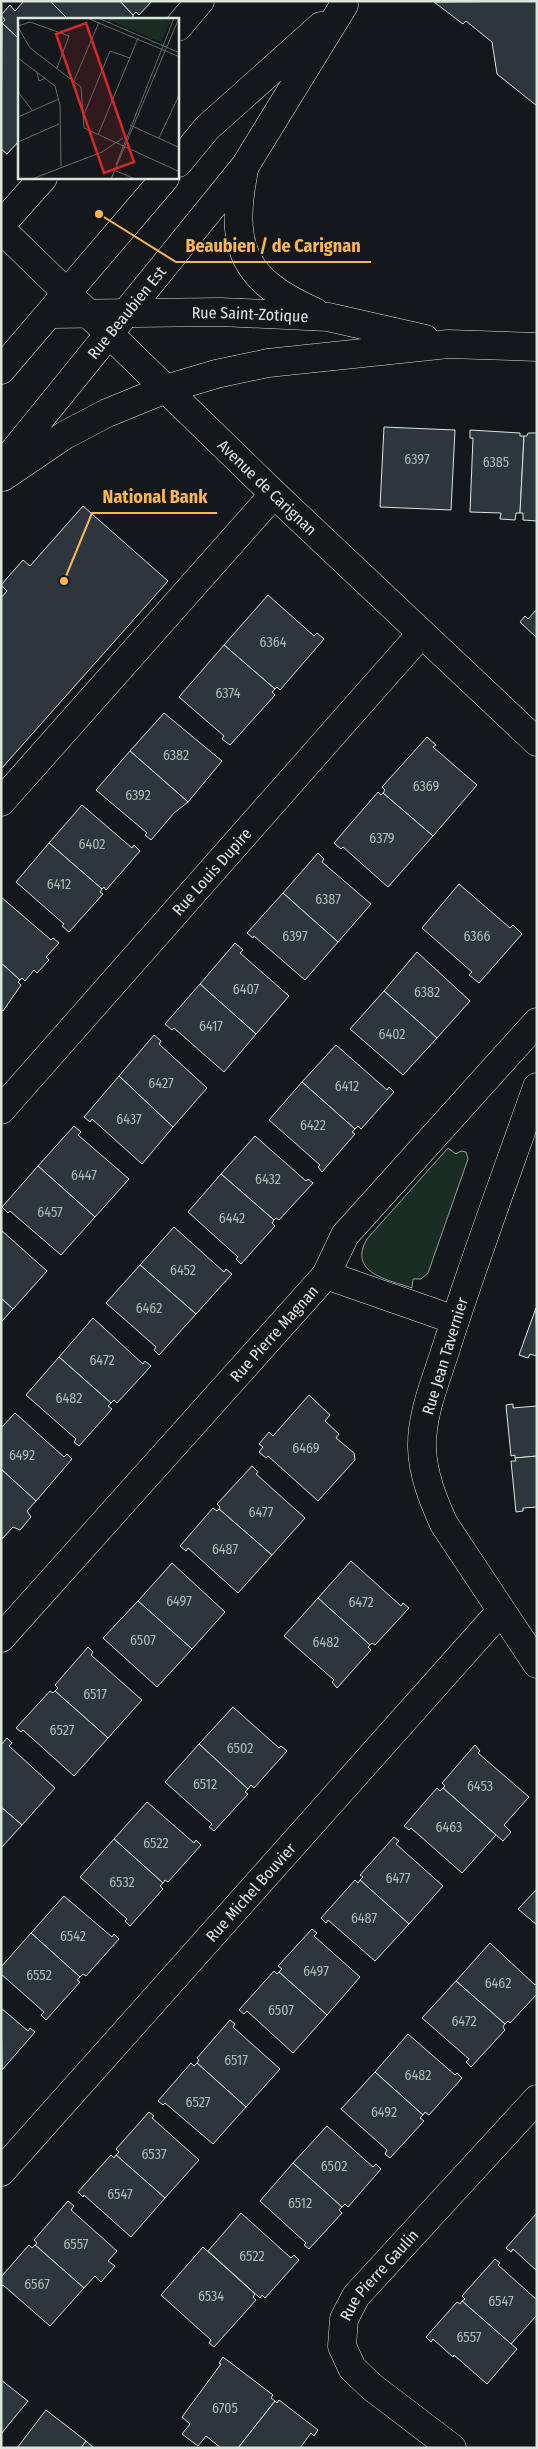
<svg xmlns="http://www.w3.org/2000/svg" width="538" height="2449" viewBox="0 0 538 2449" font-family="'Fira Sans Condensed',sans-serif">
  <rect width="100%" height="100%" fill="#14181c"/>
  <path fill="#1a2d24" stroke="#939e99" d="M448,1148l8,6 5,-3 5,1 2,7 -40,114 -7,6h-8l-1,9c-23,-8 -65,-15 -45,-49z"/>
  <g fill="#2c363c" stroke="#d8e6dc">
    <polygon points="24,1 50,1 68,19 19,19 19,39 2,23 5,20 1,15 10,5 15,11"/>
    <polygon points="50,1 120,1 133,15 133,19 68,19"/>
    <polygon points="120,1 152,1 139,15 136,12 133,15"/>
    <polygon points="537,1 537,106 497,74 492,42 466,21 463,24 434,2"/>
    <polygon points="2,23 19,39 19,141 7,154 1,149"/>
    <polygon points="384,427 455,430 451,510 380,507"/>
    <polygon points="470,430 520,433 520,436 524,436 520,513 516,513 515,520 500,519 501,513 470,512 473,438 470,438"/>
    <polygon points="528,433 537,433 537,521 523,520 523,513 520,513 524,436 527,436"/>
    <polygon points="83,506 168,581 1,769 1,598 7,591 1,585 23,560 30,566"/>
    <polygon points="268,595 314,636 317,633 324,639 280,690 277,687 275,689 224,645"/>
    <polygon points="537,609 537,638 520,622 525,616 528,619"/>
    <polygon points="224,645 275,689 272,692 275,695 230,745 222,739 224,736 179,697"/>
    <polygon points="164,713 222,761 188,802 130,751"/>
    <polygon points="427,737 436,745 433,747 477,785 433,836 383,793 385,790 382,787"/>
    <polygon points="130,751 188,802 174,813 151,840 145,835 147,833 96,790"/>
    <polygon points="378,792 381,795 383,793 433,836 388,887 343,847 341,849 334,843"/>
    <polygon points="82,805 132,848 134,845 140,851 106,890 104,887 102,889 49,843"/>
    <polygon points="49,843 102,889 100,892 103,894 69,932 62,926 64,924 16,882"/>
    <polygon points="318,853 324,859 322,862 371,904 338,942 283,893"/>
    <polygon points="459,884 510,928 513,925 522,934 479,983 469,975 472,972 422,928"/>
    <polygon points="283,893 338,942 305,980 254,936 253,938 247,933"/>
    <polygon points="1,897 51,940 53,938 59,943 46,957 49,960 37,973 34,970 25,981 22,978 20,980 1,963"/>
    <polygon points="235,943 243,950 240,953 289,996 256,1034 200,984"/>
    <polygon points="417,952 470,1001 437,1038 384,991"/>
    <polygon points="1,963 20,980 18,982 21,985 3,1011 1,1009"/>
    <polygon points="200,984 256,1034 224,1072 174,1028 172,1030 165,1024"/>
    <polygon points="384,991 437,1038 403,1075 350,1029"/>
    <polygon points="154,1035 161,1041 159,1044 207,1088 173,1127 119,1076"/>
    <polygon points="336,1045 387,1090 389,1087 394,1092 361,1129 358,1126 355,1129 302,1082"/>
    <polygon points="119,1076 173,1127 142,1164 92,1119 90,1122 84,1117"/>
    <polygon points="302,1082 355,1129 352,1132 355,1134 322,1172 318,1167 320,1165 269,1120"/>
    <polygon points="74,1126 81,1132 78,1135 129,1179 95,1217 38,1166"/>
    <polygon points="255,1136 306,1181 308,1179 313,1183 279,1220 276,1218 274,1220 221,1174"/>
    <polygon points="38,1166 95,1217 61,1255 10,1211 8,1213 2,1207"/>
    <polygon points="221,1174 274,1220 272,1223 275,1226 241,1264 236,1259 238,1257 188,1212"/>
    <polygon points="174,1227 224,1272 226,1269 232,1274 196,1314 140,1265"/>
    <polygon points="1,1230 47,1271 13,1309 1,1298"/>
    <polygon points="140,1265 196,1314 159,1355 154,1350 156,1347 106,1303"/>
    <polygon points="1,1298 13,1309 1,1322"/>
    <polygon points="536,1308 537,1356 530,1354 528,1358 519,1355"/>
    <polygon points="93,1318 143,1364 145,1361 151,1366 117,1403 114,1400 111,1403 59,1357"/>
    <polygon points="59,1357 111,1403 108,1406 112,1409 79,1446 74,1442 76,1439 26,1395"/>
    <polygon points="309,1395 330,1415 325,1421 339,1434 336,1438 354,1453 355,1460 318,1501 268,1456 266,1458 259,1452 263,1447 259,1444 269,1432 273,1436"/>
    <polygon points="513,1404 513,1408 537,1406 537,1456 515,1458 515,1455 511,1456 506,1405"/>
    <polygon points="15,1413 64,1457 67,1454 72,1459 36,1501 1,1469 1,1428"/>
    <polygon points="537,1456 537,1507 523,1508 523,1511 516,1512 511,1461 516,1461 515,1458"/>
    <polygon points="252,1466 258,1472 256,1474 305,1518 272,1555 219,1509 220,1507 217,1504"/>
    <polygon points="1,1469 36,1501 27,1511 31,1517 20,1530 13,1527 1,1540"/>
    <polygon points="213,1508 217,1511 219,1509 272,1555 238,1593 188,1548 186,1551 180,1546"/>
    <polygon points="351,1561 401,1606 403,1603 409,1608 375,1645 372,1643 370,1645 318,1598"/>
    <polygon points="172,1563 225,1612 192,1649 138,1601"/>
    <polygon points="318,1598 370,1645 368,1647 371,1650 337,1688 332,1682 334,1680 284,1636"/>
    <polygon points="138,1601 192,1649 157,1687 103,1638"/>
    <polygon points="88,1647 93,1652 91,1655 142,1700 108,1738 55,1691 58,1688 55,1685"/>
    <polygon points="50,1691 53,1693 55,1691 108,1738 74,1776 23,1730 21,1732 16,1728"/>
    <polygon points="233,1707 279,1748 281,1746 287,1751 254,1788 251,1785 248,1789 199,1744"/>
    <polygon points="7,1738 12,1743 9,1746 55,1788 22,1825 1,1807 1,1745"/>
    <polygon points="199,1744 248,1789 245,1792 248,1794 214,1831 209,1827 212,1824 165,1782"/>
    <polygon points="475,1745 480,1751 478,1753 529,1797 504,1825 511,1832 503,1841 443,1788 445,1786 442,1783"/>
    <polygon points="437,1788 440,1791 443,1788 496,1835 462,1873 411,1828 409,1830 404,1826"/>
    <polygon points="147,1802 194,1843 196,1840 201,1845 168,1882 165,1880 163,1883 114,1839"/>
    <polygon points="1,1807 22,1825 1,1848"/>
    <polygon points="394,1837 399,1841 396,1844 443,1886 409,1924 360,1880 363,1877 360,1875"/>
    <polygon points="114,1839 163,1883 160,1886 163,1889 130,1926 125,1921 127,1919 80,1877"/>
    <polygon points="355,1880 358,1883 360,1880 409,1924 375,1961 328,1920 326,1923 321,1918"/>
    <polygon points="537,1889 537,1925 518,1909"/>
    <polygon points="64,1896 112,1937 114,1934 119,1939 86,1976 83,1974 80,1977 31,1933"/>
    <polygon points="312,1929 317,1933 314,1936 360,1977 327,2015 279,1972 282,1969 278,1966"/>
    <polygon points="31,1933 80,1977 77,1980 80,1982 46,2020 41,2015 44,2012 1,1974 1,1967"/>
    <polygon points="490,1943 535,1985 537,1983 537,1994 510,2023 508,2021 505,2024 456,1981"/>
    <polygon points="274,1971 277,1974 279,1972 327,2015 293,2053 247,2011 244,2014 239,2010"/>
    <polygon points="456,1981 505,2024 503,2027 505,2030 471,2067 466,2062 469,2059 422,2018"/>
    <polygon points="1,2008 28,2031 30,2028 35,2032 2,2070"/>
    <polygon points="230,2020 235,2024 233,2027 280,2069 246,2107 197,2063 199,2060 197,2058"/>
    <polygon points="408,2034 455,2075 457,2073 462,2078 429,2115 425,2112 423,2115 375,2072"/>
    <polygon points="191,2063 194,2066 197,2063 246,2107 213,2144 165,2103 163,2105 158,2101"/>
    <polygon points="375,2072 423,2115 420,2118 424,2121 390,2158 385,2154 387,2150 341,2109"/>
    <polygon points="149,2112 154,2116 152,2118 199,2160 165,2198 116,2155 119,2152 116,2149"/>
    <polygon points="327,2126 373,2167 376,2164 381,2169 348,2207 345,2204 342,2207 293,2163"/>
    <polygon points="111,2155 114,2158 116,2155 165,2198 131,2237 84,2195 83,2197 78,2192"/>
    <polygon points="293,2163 342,2207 339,2210 342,2213 309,2249 304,2245 306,2243 260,2201"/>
    <polygon points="68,2201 74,2206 71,2210 117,2251 108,2261 115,2266 101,2282 95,2276 84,2288 35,2245 37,2243 34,2240"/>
    <polygon points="241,2213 291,2258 294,2255 299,2260 265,2298 262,2295 260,2298 208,2251"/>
    <polygon points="537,2213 537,2271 513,2249 511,2252 506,2248"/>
    <polygon points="29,2245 32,2248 35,2245 84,2288 50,2326 3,2285 1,2287 1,2277"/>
    <polygon points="203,2247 255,2294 253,2297 256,2300 214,2347 209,2343 211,2340 161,2295"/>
    <polygon points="495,2259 500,2263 498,2265 537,2300 537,2315 511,2344 462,2301 465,2299 462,2296"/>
    <polygon points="462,2301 517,2349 487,2384 454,2355 453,2357 433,2339 431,2342 426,2337 457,2302 460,2304"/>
    <polygon points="223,2357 273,2395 271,2398 275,2401 238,2448 221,2448 206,2436 198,2446 182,2434 190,2424 182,2417 221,2364 219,2363"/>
    <polygon points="1,2380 28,2401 1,2434"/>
    <polygon points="279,2400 318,2430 314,2436 311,2433 300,2448 238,2448 275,2401 277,2403"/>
    <polygon points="46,2410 86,2441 81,2448 17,2448"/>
    <polygon points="86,2441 94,2448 81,2448"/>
  </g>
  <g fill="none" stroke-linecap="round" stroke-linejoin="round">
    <defs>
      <g id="minor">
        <polyline points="178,27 200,1"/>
        <polyline points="178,163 207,128 321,26"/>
        <path d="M244,170c-15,76 -2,110 71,142"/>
        <polyline points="1,225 43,178"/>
        <path id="s1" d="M1,229l273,265 263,248"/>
        <path id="s2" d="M50,314l171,-2 107,5 97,22"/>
        <polyline points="1,370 165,178"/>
        <path id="s3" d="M1,467l244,-301 99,-161"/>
        <polyline points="3,477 65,435 107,413 166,389 216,374 268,363 448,344 537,347"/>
        <polyline points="1,802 274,494"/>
        <path d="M537,1087c-30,85 -61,169 -89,255 -10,34 -27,70 -26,106 1,27 11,52 22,76l93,140"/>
        <path id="s4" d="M1,1110l420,-476"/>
        <polyline points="326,1275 455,1320"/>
        <path id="s5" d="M1,1638l325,-363 19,-40 192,-213"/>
        <path id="s6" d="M1,2172l499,-560"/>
        <path id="s7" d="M452,2448l-80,-61 -20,-19 -10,-22 2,-27 12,-23 181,-197"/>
      </g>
    </defs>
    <use href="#minor" stroke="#d8e6dc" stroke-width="29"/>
    <use href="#minor" stroke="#14181c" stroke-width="28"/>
  </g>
  <g text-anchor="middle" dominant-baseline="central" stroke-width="4" stroke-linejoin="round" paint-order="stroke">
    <g font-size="14" fill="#adbab4">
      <text x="417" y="459">6397</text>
      <text x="496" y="462">6385</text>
      <text x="273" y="642">6364</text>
      <text x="228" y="693">6374</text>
      <text x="176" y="755">6382</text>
      <text x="426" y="786">6369</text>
      <text x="138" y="795">6392</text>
      <text x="382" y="838">6379</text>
      <text x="92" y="844">6402</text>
      <text x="59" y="884">6412</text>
      <text x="328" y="899">6387</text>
      <text x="295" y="936">6397</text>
      <text x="477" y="936">6366</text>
      <text x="246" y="989">6407</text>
      <text x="427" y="992">6382</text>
      <text x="211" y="1026">6417</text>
      <text x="392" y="1034">6402</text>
      <text x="161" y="1083">6427</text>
      <text x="347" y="1086">6412</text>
      <text x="129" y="1119">6437</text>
      <text x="313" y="1125">6422</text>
      <text x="84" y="1175">6447</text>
      <text x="268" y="1179">6432</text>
      <text x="50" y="1212">6457</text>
      <text x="232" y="1218">6442</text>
      <text x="183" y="1270">6452</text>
      <text x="149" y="1308">6462</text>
      <text x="102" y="1360">6472</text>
      <text x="69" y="1398">6482</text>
      <text x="306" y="1448">6469</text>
      <text x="22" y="1455">6492</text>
      <text x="261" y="1512">6477</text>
      <text x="225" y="1549">6487</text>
      <text x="179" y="1601">6497</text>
      <text x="361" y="1602">6472</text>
      <text x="143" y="1640">6507</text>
      <text x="326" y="1642">6482</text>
      <text x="95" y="1694">6517</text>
      <text x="62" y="1730">6527</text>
      <text x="240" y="1748">6502</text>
      <text x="205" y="1784">6512</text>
      <text x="480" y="1786">6453</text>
      <text x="449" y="1827">6463</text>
      <text x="156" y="1843">6522</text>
      <text x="398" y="1878">6477</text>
      <text x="122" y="1882">6532</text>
      <text x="364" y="1918">6487</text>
      <text x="73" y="1936">6542</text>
      <text x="316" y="1971">6497</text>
      <text x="39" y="1975">6552</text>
      <text x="498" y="1983">6462</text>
      <text x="281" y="2010">6507</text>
      <text x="464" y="2021">6472</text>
      <text x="236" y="2060">6517</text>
      <text x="418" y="2075">6482</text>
      <text x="198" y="2102">6527</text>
      <text x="384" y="2112">6492</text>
      <text x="154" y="2154">6537</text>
      <text x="334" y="2166">6502</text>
      <text x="120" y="2194">6547</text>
      <text x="300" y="2203">6512</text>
      <text x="76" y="2244">6557</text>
      <text x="252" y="2256">6522</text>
      <text x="37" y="2284">6567</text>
      <text x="211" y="2296">6534</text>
      <text x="501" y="2301">6547</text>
      <text x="469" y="2337">6557</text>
      <text x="225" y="2408">6705</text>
    </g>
    <g font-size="16" fill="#d8e6dc" stroke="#14181c">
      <text stroke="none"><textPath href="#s3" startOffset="199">Rue Beaubien Est</textPath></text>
      <text stroke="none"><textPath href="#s2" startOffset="200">Rue Saint-Zotique</textPath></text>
      <text stroke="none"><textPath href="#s1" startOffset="371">Avenue de Carignan</textPath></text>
      <text stroke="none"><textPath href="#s4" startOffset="318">Rue Louis Dupire</textPath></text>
      <text stroke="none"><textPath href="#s5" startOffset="409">Rue Pierre Magnan</textPath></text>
      <text transform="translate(445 1356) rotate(-73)">Rue Jean Tavernier</text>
      <text stroke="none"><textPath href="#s6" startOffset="375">Rue Michel Bouvier</textPath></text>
      <text stroke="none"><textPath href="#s7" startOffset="236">Rue Pierre Gaulin</textPath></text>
    </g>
  </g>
  <g transform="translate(18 18)">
    <rect width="161" height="161" fill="#14181c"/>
    <path d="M86,0h68l-11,24z" fill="#1a2d24"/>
    <path fill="none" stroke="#626a69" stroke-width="1" d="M69,0l93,39M80,0l82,35M0,8l12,-4 39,14 -12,32M0,9l12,21 51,39 3,41 96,44M0,40l37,28 5,19 1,61M19,54l2,9 7,-3M56,63l25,-59M0,74l14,18M0,99l41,-18M65,99l27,-66 20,7M112,107l50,23M80,117l40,-97M141,120l21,-45M0,124l41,-18M98,147l58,-147M96,152l21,9M14,161l70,-27 21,-14M93,161l68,-161"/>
    <path fill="#d62828" fill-opacity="0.15" stroke="#d62828" stroke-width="2.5" d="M68,5l48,139 -30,11 -48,-139z"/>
    <rect width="161" height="161" fill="none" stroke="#d8e6dc" stroke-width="2.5"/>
  </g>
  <path fill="none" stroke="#ffb74d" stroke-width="2" d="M99 214L176 262H371M64 581L92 513H217"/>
  <g fill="#ffb74d" stroke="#14181c" stroke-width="2">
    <circle cx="99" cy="214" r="5"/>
    <circle cx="64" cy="581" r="5"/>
  </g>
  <g font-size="18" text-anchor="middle" font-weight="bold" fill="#ffb74d" stroke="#14181c" stroke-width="4" stroke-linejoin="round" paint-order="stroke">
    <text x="273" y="252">Beaubien / de Carignan</text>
    <text x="155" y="503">National Bank</text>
  </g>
  <rect width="538" height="2449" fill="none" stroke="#d8e6dc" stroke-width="5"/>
</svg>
